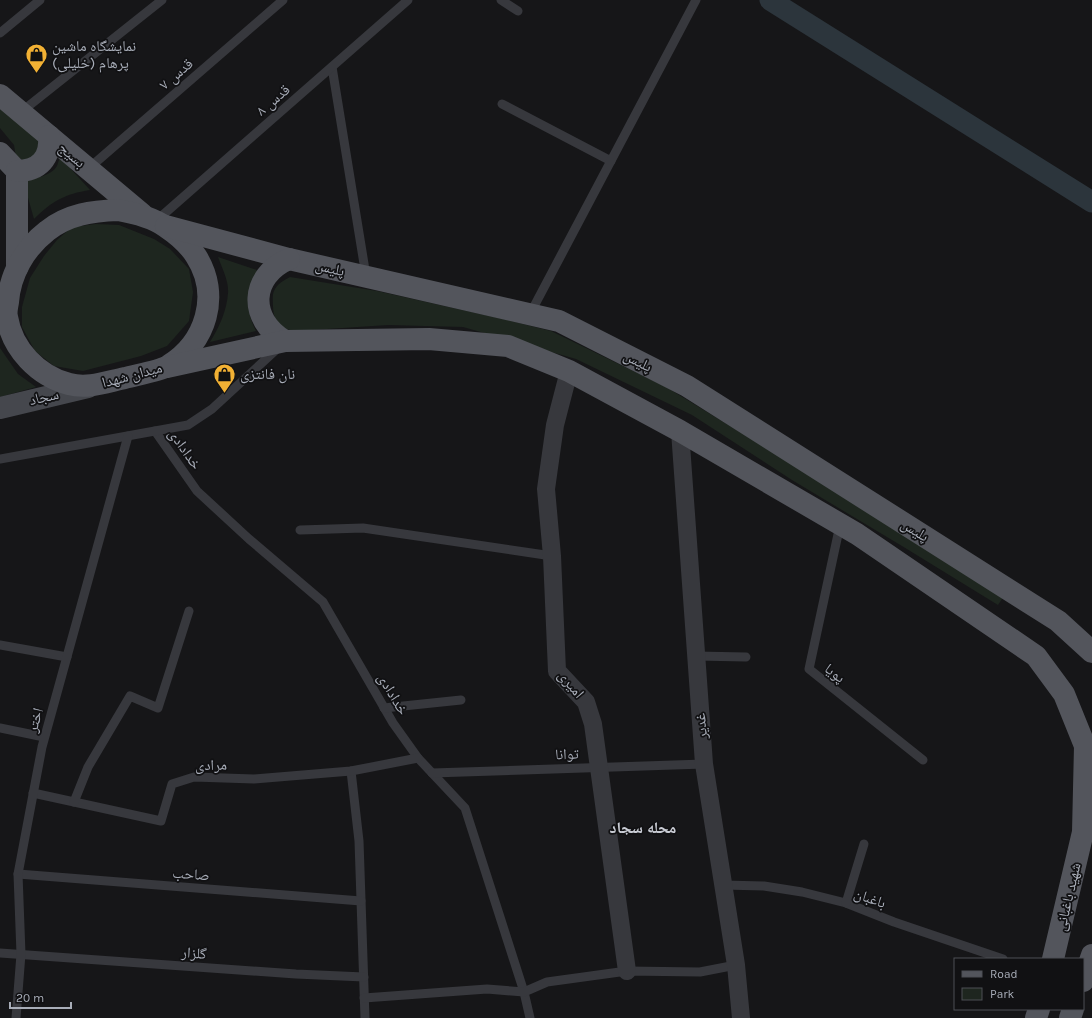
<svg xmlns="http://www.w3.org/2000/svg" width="1092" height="1018" viewBox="0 0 1092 1018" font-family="Karla,'Noto Naskh Arabic',sans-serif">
  <rect width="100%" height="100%" fill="#161618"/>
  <g fill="#1e261f">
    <polygon points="0,108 39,139 40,149 29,160 22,160 16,157 14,145 0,128"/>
    <path d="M60,157l30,33c-25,4 -38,11 -56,29l-11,-39c11,-1 28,-4 34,-14 1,-3 2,-6 3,-9z"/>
    <polygon points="96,224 119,225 154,239 170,249 189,269 193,292 189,321 167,346 141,356 83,371 54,366 35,351 22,327 22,307 30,278 44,256 57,240 72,227"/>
    <path d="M218,257l39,13c-8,23 -13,38 -1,61l-46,11c9,-14 17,-32 18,-49 1,-12 -6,-25 -10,-36z"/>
    <path d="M290,277l87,14 126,28 48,12 115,56 161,98 177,111 -6,9 -96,-59 -110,-66 -100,-65 -116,-56 -113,-32 -75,-2 -92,6c-16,-2 -22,-8 -23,-24 0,-5 -1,-12 1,-16 3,-7 10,-11 16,-14z"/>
    <polygon points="0,348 18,374 36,387 0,397"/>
  </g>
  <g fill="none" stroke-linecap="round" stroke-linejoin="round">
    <polyline stroke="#2c353c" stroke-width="21" points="770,0 1092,202"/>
    <g stroke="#37383d" stroke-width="9">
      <polyline points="501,0 518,11"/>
      <polyline points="0,33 40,0"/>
      <polyline points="332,67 366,276"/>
      <polyline points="502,104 611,161"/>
      <polyline points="21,112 162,0"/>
      <polyline points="88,169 283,0"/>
      <polyline points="156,221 408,0"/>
      <polyline points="530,314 696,0"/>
      <polyline points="155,431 197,491 249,539 323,602 393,723 418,758 465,808 524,992 530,1018"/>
      <polyline points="0,459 188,425 212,409 277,349"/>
      <polyline points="840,525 809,669 923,760"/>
      <polyline points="300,530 363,528 552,556"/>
      <polyline points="0,645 67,657"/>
      <polyline points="696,656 746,657"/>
      <polyline points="384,708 461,700"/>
      <polyline points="0,728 44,737"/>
      <polyline points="351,771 359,841 365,1018"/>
      <polyline points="432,773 704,764"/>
      <polyline points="33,793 161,821 172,784 194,777 254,779 351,771 418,758"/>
      <polyline points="74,802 88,767 130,696 158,708 189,611"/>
      <polyline points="18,874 361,901"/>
      <polyline points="723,885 764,886 802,892 846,903 894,922 1003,959"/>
      <polyline points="846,903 864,844"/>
      <polyline points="0,953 296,974 364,977"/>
      <polyline points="364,998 487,989 524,992 547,982 627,971 700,972 736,965"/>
      <polyline points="16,1018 21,954 18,874 42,747 128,436"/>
    </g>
    <g stroke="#37383d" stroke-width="18">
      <polyline points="569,371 555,425 546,489 552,556 557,671 586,702 593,724 627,971"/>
      <polyline points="680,431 704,764 736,965 741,1018"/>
    </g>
    <polyline stroke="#45474d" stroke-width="22" points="0,408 88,387"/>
    <g stroke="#53555c" stroke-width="22">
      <polyline points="0,95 142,214"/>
      <polyline points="0,153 17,171 17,268"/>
      <path d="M17,171c22,0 34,-13 32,-35"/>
      <path d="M118,210c17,3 34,7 48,17 12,8 23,18 30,29 25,39 10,87 -28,110 -9,5 -32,9 -43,12 -19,4 -37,11 -56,6 -31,-8 -57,-35 -62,-67 -1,-4 0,-10 1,-15 2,-28 17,-54 39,-71 21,-17 46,-20 71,-21z"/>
      <polyline points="166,226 289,259 559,321 687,386 1058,621 1092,652"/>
      <path d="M285,341c-37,-22 -35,-65 4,-82"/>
      <polyline points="167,367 285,341 429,339 508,346 569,371 680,431 857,534 1036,656 1064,694 1085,746 1083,832 1053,959"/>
      <polyline points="1083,981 1092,955"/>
      <polyline points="1036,1018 1039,1009"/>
      <polyline points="1070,1018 1073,1009"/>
    </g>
  </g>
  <defs>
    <symbol id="shop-pin" viewBox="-11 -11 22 30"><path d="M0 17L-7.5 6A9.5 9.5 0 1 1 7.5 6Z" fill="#f2b134" stroke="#111113"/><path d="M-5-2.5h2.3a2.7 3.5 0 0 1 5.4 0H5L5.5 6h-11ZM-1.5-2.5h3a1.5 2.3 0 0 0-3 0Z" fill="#111"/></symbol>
  </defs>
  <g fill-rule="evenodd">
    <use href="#shop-pin" x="24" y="42" width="25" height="34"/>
    <use href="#shop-pin" x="212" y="362" width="25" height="34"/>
  </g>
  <g text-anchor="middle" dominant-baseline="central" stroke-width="3.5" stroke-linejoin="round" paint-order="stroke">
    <g font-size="15" fill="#a8adb8" stroke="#111113" text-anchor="start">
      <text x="52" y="46">نمایشگاه ماشین<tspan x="52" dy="17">پرهام (خلیلی)</tspan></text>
      <text x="240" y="374">نان فانتزی</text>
    </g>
    <g font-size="15" fill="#a8adb8" stroke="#111113">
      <text transform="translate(176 74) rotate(-41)">قدس ۷</text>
      <text transform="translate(273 100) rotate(-41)">قدس ۸</text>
      <text transform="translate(72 155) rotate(40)">بسیج</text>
      <text transform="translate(330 268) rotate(13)">پلیس</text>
      <text transform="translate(638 361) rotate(27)">پلیس</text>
      <text transform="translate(132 375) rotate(-15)">میدان شهدا</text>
      <text transform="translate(44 397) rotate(-13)">سجاد</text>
      <text transform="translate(185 449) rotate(55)">خدادادی</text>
      <text transform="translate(915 530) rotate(32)">پلیس</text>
      <text transform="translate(835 673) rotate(38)">پویا</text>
      <text transform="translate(571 684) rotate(50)">امیری</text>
      <text transform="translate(393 694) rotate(59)">خدادادی</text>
      <text transform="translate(35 720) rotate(-74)">اختر</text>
      <text transform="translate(701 726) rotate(-94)">غدیر</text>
      <text transform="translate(567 754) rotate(-2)">توانا</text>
      <text transform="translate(211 765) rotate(-1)">مرادی</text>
      <text transform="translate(191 874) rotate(4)">صاحب</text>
      <text transform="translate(1068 897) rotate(-77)">شهید باغبانی</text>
      <text transform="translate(870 898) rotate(20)">باغبان</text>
      <text transform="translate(194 953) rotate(4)">گلزار</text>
    </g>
    <g font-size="16" font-weight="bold" fill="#c9ccd4" stroke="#111113">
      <text x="643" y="827">محله سجاد</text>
    </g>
  </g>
  <rect x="954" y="958" width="130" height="52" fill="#111113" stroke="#4d4f55"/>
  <rect x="962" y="971" width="20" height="6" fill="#53555c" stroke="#4d4f55"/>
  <text x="990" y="978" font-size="12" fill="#a8adb8">Road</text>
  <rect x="962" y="988" width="20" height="12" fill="#1e261f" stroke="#4d4f55"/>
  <text x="990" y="998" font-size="12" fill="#a8adb8">Park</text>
  <path d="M10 1002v6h61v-6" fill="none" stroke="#a8adb8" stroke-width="2"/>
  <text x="16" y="1002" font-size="12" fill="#a8adb8" stroke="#111113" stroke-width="3" paint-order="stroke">20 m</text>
</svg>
